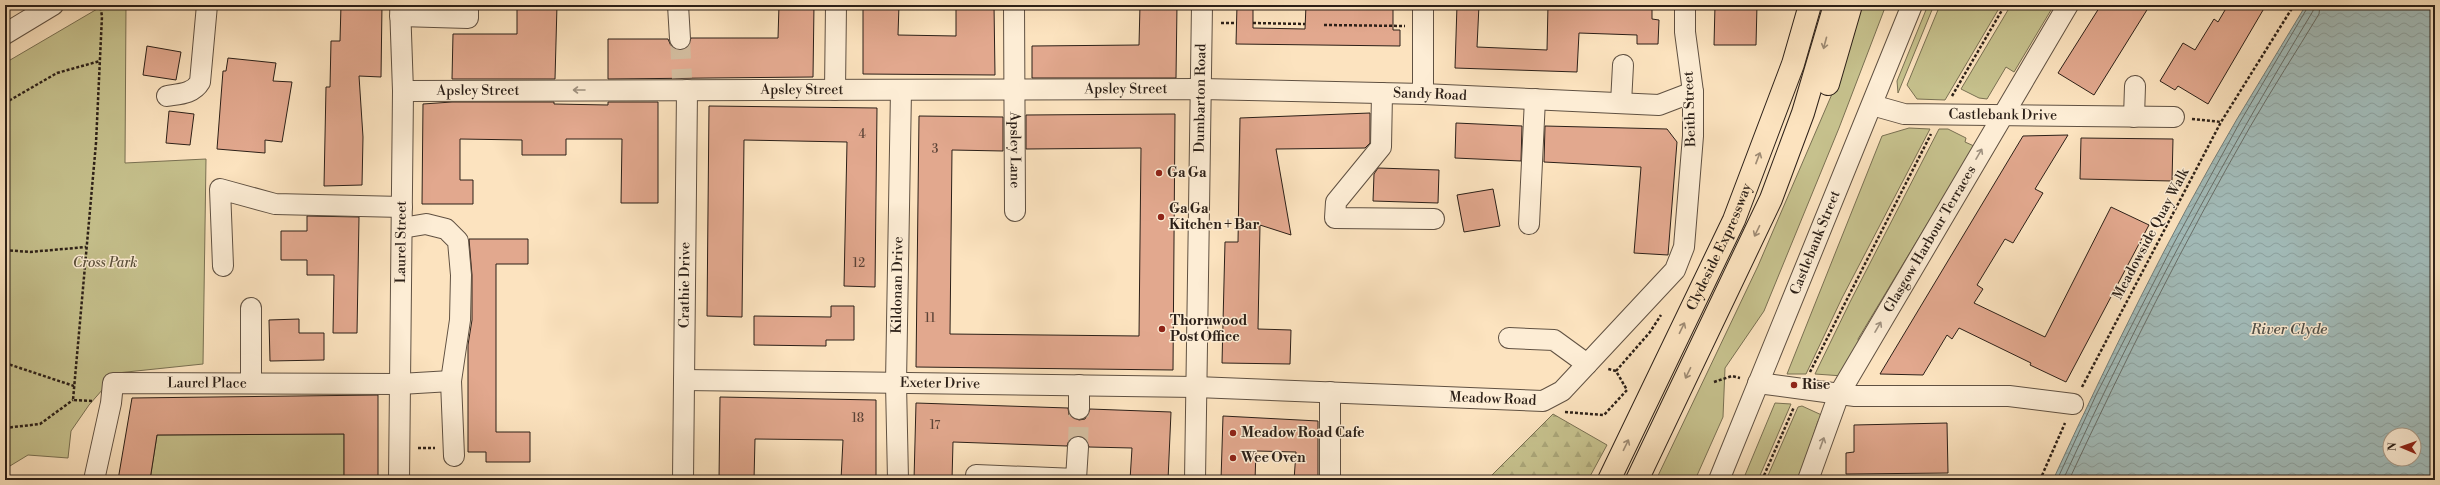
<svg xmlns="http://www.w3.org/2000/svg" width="2440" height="485" viewBox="0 0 2440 485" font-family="'Libre Bodoni',serif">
  <defs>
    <pattern id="forest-firs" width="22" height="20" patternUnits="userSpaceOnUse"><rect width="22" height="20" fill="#c6c18d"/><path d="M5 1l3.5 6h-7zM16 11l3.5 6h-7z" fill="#aaa679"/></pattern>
    <pattern id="water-waves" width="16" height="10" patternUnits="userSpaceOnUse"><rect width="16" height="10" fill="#a2bcba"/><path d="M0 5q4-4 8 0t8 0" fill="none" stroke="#8ca19f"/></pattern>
  </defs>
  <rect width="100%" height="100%" fill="#fce3bf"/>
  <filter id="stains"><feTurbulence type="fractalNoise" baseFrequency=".005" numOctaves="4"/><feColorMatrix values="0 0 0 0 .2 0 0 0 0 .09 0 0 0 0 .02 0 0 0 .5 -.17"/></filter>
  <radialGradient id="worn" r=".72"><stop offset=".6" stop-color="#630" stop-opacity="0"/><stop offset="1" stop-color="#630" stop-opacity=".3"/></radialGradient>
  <g fill="#c6c18d" stroke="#797052">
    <polygon points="104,5 126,5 125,163 206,159 203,364 117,373 89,405 71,431 68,458 28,455 5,469 5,63"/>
    <polygon points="1858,5 1886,5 1839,128 1764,311 1725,368 1723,417 1695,480 1656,480 1758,266 1838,80"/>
    <polygon points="1928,5 1934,5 1898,93 1897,81"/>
    <polygon points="1940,5 2001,5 1945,100 1917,99 1907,85"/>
    <polygon points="2011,5 2054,5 2014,72 2006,67 1987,99 1979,98 1961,89"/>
    <polygon points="1909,128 1930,129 1842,298 1806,374 1787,374 1882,136"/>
    <polygon points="1939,129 1948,129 1966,138 1965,142 1974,146 1858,339 1860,347 1843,376 1815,374 1850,302"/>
    <polygon points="1775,403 1791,404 1758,480 1743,480"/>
    <polygon points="1802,406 1826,417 1818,421 1799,480 1766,480 1798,407"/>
    <polygon points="344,434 344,480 150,480 157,435"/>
  </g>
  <polygon fill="url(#forest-firs)" stroke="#797052" points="1553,414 1607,445 1588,480 1487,480"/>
  <path fill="url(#water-waves)" stroke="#737e79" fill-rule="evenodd" d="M2306,5h129v475h-382c56,-122 116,-245 184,-361 23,-38 46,-76 69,-114zM2390,435h24v24h-24z"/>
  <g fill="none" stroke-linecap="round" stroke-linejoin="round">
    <g stroke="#676e69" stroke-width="1">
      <polyline points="2057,480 2097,393 2174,243 2240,122 2309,5"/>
      <path d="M2063,480c74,-162 158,-317 250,-469l1,-6"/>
      <path d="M2069,480c56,-120 115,-238 181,-353 22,-38 46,-75 69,-113l1,-9"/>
    </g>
  </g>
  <g fill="#e2a88e" stroke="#2c2018">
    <polygon points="341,5 382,5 381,77 359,76 363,137 362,185 324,186 326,87 330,87 331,41 340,41"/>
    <polygon points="517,5 557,5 555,79 452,79 453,34 517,34"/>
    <polygon points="779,5 814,5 813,77 608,79 608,39 668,39 671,46 680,50 687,48 691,38 778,38"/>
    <polygon points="863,5 899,5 898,35 956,36 956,5 994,5 995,75 863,74"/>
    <polygon points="1140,5 1177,5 1176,78 1032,78 1032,46 1139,45"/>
    <polygon points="1237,5 1253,5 1253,28 1305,29 1306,5 1393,5 1393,30 1400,30 1400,46 1236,44"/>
    <polygon points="1457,5 1479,5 1477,47 1547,50 1548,5 1652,5 1652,19 1659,20 1658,44 1637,44 1637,35 1579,33 1577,72 1455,68"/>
    <polygon points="1715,5 1757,5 1756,45 1714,45"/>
    <polygon points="2101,5 2150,5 2094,95 2058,73"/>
    <polygon points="2228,5 2266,5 2208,104 2178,86 2175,90 2160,81 2183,43 2195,50 2214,19 2218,22"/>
    <polygon points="147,46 181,52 176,80 143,75"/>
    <polygon points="228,58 276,63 273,81 292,82 282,142 265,140 265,153 217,149 223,71 226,71"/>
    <polygon points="452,102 554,102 554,104 608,105 608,102 658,102 658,203 621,203 622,139 566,139 566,155 522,155 522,140 460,139 460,180 473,180 473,204 422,204 423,104"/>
    <polygon points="709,106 877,108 875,287 844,286 847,142 744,140 742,317 707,316"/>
    <polygon points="169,111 194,114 190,145 166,143"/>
    <polygon points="1370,113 1370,143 1365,148 1276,149 1291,235 1260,225 1258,329 1291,330 1290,364 1222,363 1225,242 1238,242 1240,118"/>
    <polygon points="1175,114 1173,370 916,367 919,116 1003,117 1003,151 952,150 950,334 1139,336 1141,148 1026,149 1026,115"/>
    <polygon points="1456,123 1522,126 1521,161 1455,158"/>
    <polygon points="1545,126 1667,129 1677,142 1668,255 1634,253 1641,167 1544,162"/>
    <polygon points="2068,135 2035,189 2043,193 2013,243 2005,239 1977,285 1983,289 1974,303 2045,337 2111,207 2149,225 2066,382 2030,365 2031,363 1959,328 1952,339 1947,335 1923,375 1880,374 2023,136"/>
    <polygon points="2081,138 2173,139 2172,181 2080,179"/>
    <polygon points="1378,168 1439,170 1438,203 1373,201 1374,174"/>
    <polygon points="1493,189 1500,226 1464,232 1457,195"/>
    <polygon points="307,216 359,217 357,333 333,333 334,275 307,275 307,260 281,260 281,231 307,231"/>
    <polygon points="469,239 528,239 528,264 496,264 496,432 530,432 530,462 486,462 486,452 468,452 468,345 472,320 472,275"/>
    <polygon points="831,306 854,306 854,340 826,340 826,346 754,345 754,316 831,317"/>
    <polygon points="299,319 299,333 324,333 324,360 270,361 269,320"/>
    <polygon points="378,395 378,480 344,480 344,434 157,435 150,480 118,480 132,398"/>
    <polygon points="720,397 876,400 876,480 841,480 843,440 755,439 754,480 719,480"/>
    <polygon points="916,403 1068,408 1069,415 1079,420 1085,419 1090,409 1171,412 1168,480 1130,480 1132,448 1089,447 1085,438 1078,436 1069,440 1067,446 953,442 952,480 914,480"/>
    <polygon points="1223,416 1318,421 1318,480 1294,480 1296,452 1256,451 1255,480 1221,480"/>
    <polygon points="1947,423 1948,473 1846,474 1846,453 1854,452 1854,425"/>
  </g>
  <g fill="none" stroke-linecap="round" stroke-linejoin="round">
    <g stroke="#d2bc9e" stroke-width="20" stroke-dasharray="20 10" stroke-linecap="butt">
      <polyline points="680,39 682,78"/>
      <polyline points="1078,447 1079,409"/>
    </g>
    <defs>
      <g id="minor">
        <polyline points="678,5 680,39"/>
        <path id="s1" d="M1014,5l1,206"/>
        <polyline points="400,16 468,18 468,5"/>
        <polyline points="5,34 53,5"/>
        <polyline points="835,90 836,5"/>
        <path id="s2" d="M403,91l798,-2 222,5 236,11 34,-13"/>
        <polyline points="1382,93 1381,147 1336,202 1335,218 1434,219"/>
        <polyline points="1423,94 1423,5"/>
        <path d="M167,96c12,-2 26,-2 33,-14l7,-77"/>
        <polyline points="1621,103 1623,65"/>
        <path id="s3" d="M1872,105l32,9 270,3"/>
        <polyline points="2134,117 2135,86"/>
        <polyline points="1529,224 1535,99"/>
        <polyline points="402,228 426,224 446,229 458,241 461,275 460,320 451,381 454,456"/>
        <polyline points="223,266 220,189 275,204 402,207"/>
        <polyline points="251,308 251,383"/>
        <polyline points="1509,338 1554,340 1587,364"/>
        <path id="s4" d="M684,380l512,7 347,14 19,-10 113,-121 9,-23 9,-111v-44l-8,-60v-27"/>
        <polyline points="1758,383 1855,396 2009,396 2073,404"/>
        <polyline points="1330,392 1330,480"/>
        <polyline points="1079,409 1079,385"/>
        <polyline points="976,475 1076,479 1078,447"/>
        <path id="s5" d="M94,480l17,-77 2,-20 287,1 51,-3"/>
        <path id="s6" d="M399,480l4,-389 -3,-86"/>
        <path id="s7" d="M683,480l4,-390"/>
        <path id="s8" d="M898,480l-2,-97 5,-293"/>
        <path id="s9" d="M1195,480l7,-475"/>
        <path id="s10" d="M1719,480l193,-475"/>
        <path id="s11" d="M1808,480l31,-86 229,-389"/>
      </g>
      <g id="major">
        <polyline points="1828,84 1851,5"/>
        <path id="s12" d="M1609,480l125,-260 59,-156 17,-59"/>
        <polyline points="1637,480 1771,199 1803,113 1835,5"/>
      </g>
    </defs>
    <use href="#minor" stroke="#605142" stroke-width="22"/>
    <use href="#major" stroke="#2c2018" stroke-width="24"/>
    <g stroke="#2c2018" stroke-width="2.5" stroke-dasharray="3 2" stroke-linecap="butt">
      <polyline points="1221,23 1237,23"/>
      <polyline points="1253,23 1305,24"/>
      <polyline points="1324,25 1405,26"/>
      <polyline points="1952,96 2005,5"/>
      <polyline points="5,103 57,73 100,61"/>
      <polyline points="2192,119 2221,122"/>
      <polyline points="5,250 30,252 86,247"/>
      <polyline points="5,363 74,386"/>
      <polyline points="1616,371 1650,332 1661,315"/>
      <polyline points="1810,372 1931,134"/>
      <polyline points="1714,382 1732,376 1740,378"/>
      <polyline points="2082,387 2221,122 2294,5"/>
      <polyline points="92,401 73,400 96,143 102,16 100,5"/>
      <polyline points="1565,412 1604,415 1627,390 1616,371 1608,369"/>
      <polyline points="5,428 40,424 73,400"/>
      <polyline points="418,448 435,448"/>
      <polyline points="1762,480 1794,407"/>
      <polyline points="2040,480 2065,423"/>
    </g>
    <use href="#minor" stroke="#fdedd5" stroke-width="20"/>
    <use href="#major" stroke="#fce3bf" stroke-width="22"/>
  </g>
  <defs><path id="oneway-shaft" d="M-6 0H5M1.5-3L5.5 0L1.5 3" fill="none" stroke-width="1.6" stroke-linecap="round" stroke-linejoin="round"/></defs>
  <g stroke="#9e8b74">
    <use href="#oneway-shaft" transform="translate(1825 43) rotate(105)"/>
    <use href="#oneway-shaft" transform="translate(1758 158) rotate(-69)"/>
    <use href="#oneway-shaft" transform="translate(1757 231) rotate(116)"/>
    <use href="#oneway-shaft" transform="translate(1682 328) rotate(-64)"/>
    <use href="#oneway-shaft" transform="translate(1688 373) rotate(116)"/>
    <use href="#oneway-shaft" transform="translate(1626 445) rotate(-64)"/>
  </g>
  <g stroke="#9f9180">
    <use href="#oneway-shaft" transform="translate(579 90) rotate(180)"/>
    <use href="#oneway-shaft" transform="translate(1979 154) rotate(-60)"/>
    <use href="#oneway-shaft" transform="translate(1878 327) rotate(-60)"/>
    <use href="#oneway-shaft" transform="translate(1822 443) rotate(-70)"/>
  </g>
  <g fill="#8f2418" stroke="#fdedd5" stroke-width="1.5">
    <circle cx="1159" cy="173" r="4"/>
    <circle cx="1161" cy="217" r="4"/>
    <circle cx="1162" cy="329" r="4"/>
    <circle cx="1794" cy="385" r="4"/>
    <circle cx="1233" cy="433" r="4"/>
    <circle cx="1233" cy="458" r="4"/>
  </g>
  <g text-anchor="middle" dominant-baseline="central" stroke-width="3" stroke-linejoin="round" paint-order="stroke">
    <g font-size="12" fill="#5a4236">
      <text x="862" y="134">4</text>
      <text x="935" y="149">3</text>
      <text x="859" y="263">12</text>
      <text x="930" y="318">11</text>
      <text x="858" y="418">18</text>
      <text x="935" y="425">17</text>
    </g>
    <g font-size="14" fill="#2c2018" stroke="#fdedd5">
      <text stroke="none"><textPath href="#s2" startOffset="723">Apsley Street</textPath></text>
      <text stroke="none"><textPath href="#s2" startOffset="399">Apsley Street</textPath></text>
      <text stroke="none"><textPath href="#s2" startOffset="75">Apsley Street</textPath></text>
      <text stroke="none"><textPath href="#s2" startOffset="1027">Sandy Road</textPath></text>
      <text stroke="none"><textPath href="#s9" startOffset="382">Dumbarton Road</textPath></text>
      <text transform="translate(1690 109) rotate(-92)">Beith Street</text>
      <text stroke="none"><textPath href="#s3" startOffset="132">Castlebank Drive</textPath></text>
      <text stroke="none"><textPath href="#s1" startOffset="145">Apsley Lane</textPath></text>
      <text transform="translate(2151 234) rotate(-62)">Meadowside Quay Walk</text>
      <text stroke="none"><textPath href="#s11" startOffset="271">Glasgow Harbour Terraces</textPath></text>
      <text stroke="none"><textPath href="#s6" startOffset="238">Laurel Street</textPath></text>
      <text stroke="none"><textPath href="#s10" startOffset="256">Castlebank Street</textPath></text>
      <text stroke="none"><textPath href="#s12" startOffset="258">Clydeside Expressway</textPath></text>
      <text stroke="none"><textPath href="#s7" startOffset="195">Crathie Drive</textPath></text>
      <text stroke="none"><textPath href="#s8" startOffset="195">Kildonan Drive</textPath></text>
      <text stroke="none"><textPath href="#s5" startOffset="193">Laurel Place</textPath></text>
      <text stroke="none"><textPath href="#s4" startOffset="256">Exeter Drive</textPath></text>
      <text stroke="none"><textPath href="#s4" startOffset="809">Meadow Road</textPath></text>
    </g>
    <g font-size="14" font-weight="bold" fill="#2c2018" stroke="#fdedd5" text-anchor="start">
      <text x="1167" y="173">Ga Ga</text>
      <text x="1169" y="209">Ga Ga<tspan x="1169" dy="16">Kitchen + Bar</tspan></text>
      <text x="1170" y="321">Thornwood<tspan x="1170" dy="16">Post Office</tspan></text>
      <text x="1802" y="385">Rise</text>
      <text x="1241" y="433">Meadow Road Cafe</text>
      <text x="1241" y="458">Wee Oven</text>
    </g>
    <g font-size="14" font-style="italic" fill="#5a503b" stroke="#fdedd5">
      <text x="105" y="263">Cross Park</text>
    </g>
    <g font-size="15" font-style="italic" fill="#4f4f49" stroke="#fdedd5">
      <text x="2289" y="329">River Clyde</text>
    </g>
  </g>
  <rect width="2440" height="485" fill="none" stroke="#fce3bf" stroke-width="20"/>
  <rect x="6" y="6" width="2428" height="473" fill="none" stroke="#2c2018" stroke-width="2"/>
  <rect x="10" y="10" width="2420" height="465" fill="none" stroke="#2c2018"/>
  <g transform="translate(2402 447) rotate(272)"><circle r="19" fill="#fdedd5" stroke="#a99b89"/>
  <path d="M0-3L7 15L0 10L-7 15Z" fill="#8f2418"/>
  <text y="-6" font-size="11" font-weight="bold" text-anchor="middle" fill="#2c2018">N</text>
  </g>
  <rect width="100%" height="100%" filter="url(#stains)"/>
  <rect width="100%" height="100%" fill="url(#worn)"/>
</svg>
